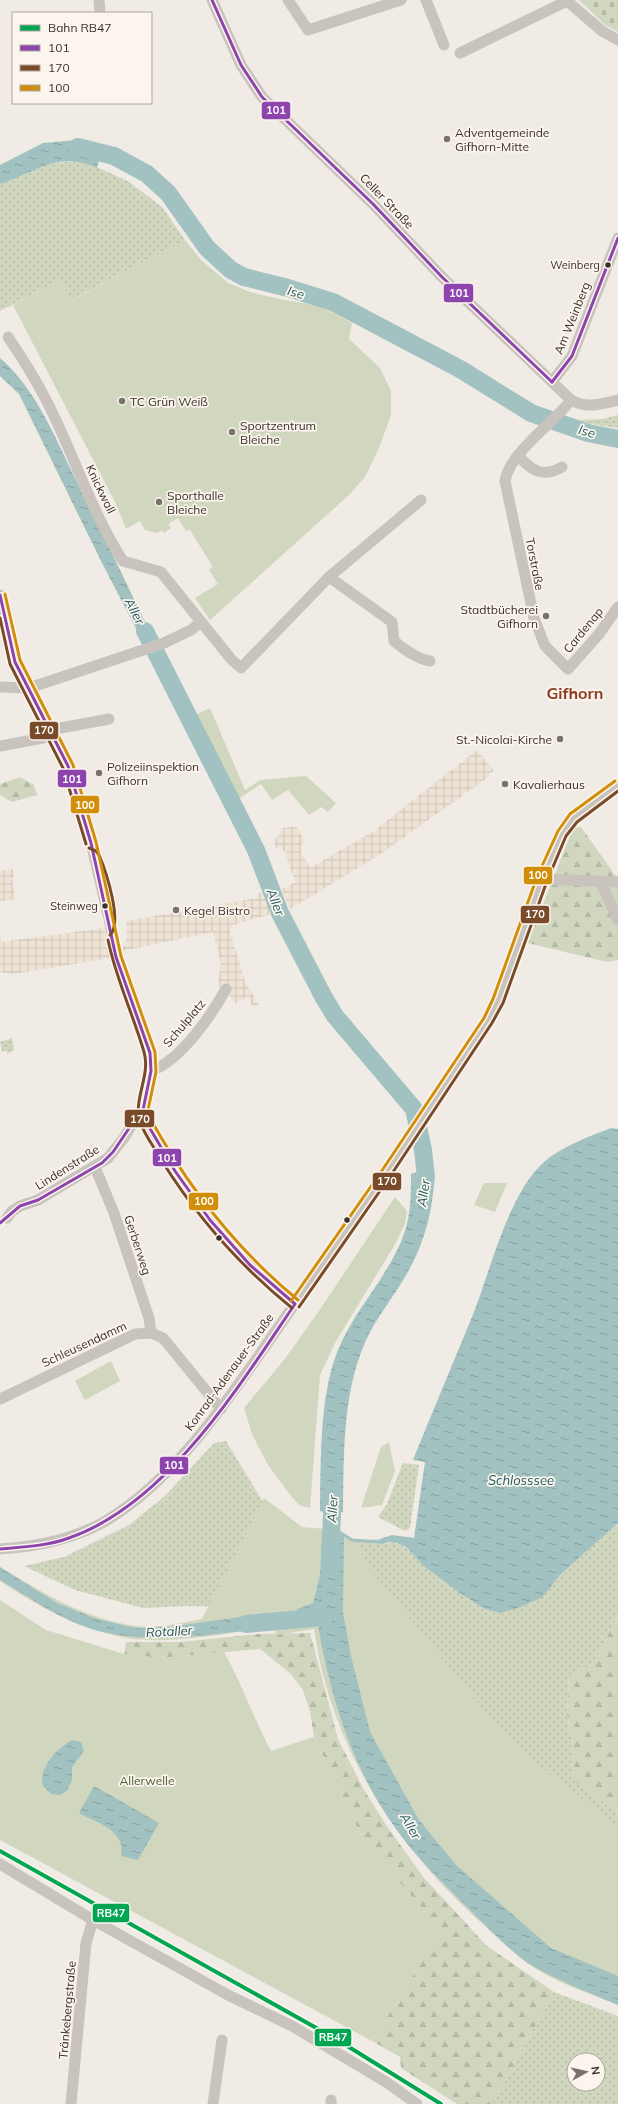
<svg xmlns="http://www.w3.org/2000/svg" width="618" height="2104" viewBox="0 0 618 2104" font-family="Mulish,sans-serif">
  <defs>
    <pattern id="grass-dots" width="8" height="8" patternUnits="userSpaceOnUse"><rect width="8" height="8" fill="#d1d6bf"/><path d="M2 2h.1M6 6h.1" fill="none" stroke="#b4b8a4" stroke-width="1.8" stroke-linecap="round"/></pattern>
    <pattern id="forest-firs" width="22" height="20" patternUnits="userSpaceOnUse"><rect width="22" height="20" fill="#d1d6bf"/><path d="M5 1l3.5 6h-7zM16 11l3.5 6h-7z" fill="#b4b8a4"/></pattern>
    <pattern id="cemetery-stones" width="16" height="16" patternUnits="userSpaceOnUse"><rect width="16" height="16" fill="#d1d6bf"/><path d="M2 7V4a2 2 0 0 1 4 0v3zM10 15v-3a2 2 0 0 1 4 0v3z" fill="#b4b8a4"/></pattern>
    <pattern id="plaza-grid" width="8" height="8" patternUnits="userSpaceOnUse"><rect width="8" height="8" fill="#eee3d5"/><path d="M0 4h8M4 0v8" fill="none" stroke="#cdc3b7"/></pattern>
    <pattern id="water-ripples" width="26" height="14" patternUnits="userSpaceOnUse"><rect width="26" height="14" fill="#a1c2c1"/><path d="M2 4q2-2 4 0t4 0M15 11q2-2 4 0t4 0" fill="none" stroke="#849e9d"/></pattern>
  </defs>
  <rect width="100%" height="100%" fill="#f0ebe5"/>
  <g fill="url(#grass-dots)" fill-rule="evenodd">
    <polygon points="83,161 128,181 163,208 185,240 71,300 61,280 0,311 0,184 48,163"/>
    <polygon points="618,415 618,428 590,424 579,420 603,419"/>
    <polygon points="12,1038 14,1050 7,1054 7,1051 2,1052 0,1042"/>
    <polygon points="226,1441 263,1502 254,1607 186,1606 143,1608 75,1590 24,1566 64,1557 129,1525 165,1496 214,1443"/>
    <polygon points="403,1463 419,1465 410,1528 405,1531 378,1517 387,1504"/>
    <path d="M618,1523v92l-25,49 -24,12 -2,38 6,34v32l45,32v164l-274,-434 36,-3v6c15,-6 24,0 35,11l128,41 17,-22z"/>
    <path d="M554,1992l64,24v88h-126zM574,2060h24v24h-24z"/>
  </g>
  <g fill="url(#forest-firs)">
    <polygon points="20,777 34,785 37,795 12,802 0,795 0,784"/>
    <polygon points="581,827 618,879 618,960 607,962 528,943 573,828"/>
    <polygon points="618,1615 618,1812 573,1780 573,1748 567,1714 569,1676 593,1664"/>
    <polygon points="310,1633 338,1739 364,1790 386,1825 424,1878 487,1946 554,1992 492,2104 457,2104 401,2068 400,2057 372,2041 441,1930 365,1843 314,1737 310,1711 303,1690 291,1674 260,1649 160,1658 124,1654 126,1642 180,1642 258,1634"/>
  </g>
  <polygon fill="url(#cemetery-stones)" points="579,0 618,0 618,32 605,25"/>
  <g fill="#d1d6bf">
    <polygon points="185,240 201,260 228,283 250,292 283,300 319,305 352,323 349,339 380,368 391,391 391,415 379,448 365,477 349,495 210,620 195,598 218,584 209,570 213,567 190,530 186,531 178,518 168,524 171,528 164,533 162,530 157,533 145,530 140,521 126,529 116,504 13,305 61,280 72,300"/>
    <polygon points="210,708 245,790 260,780 306,776 336,803 328,812 321,807 309,815 288,790 272,800 261,784 237,800 197,714"/>
    <polygon points="484,1183 507,1183 495,1212 474,1205"/>
    <polygon points="395,1197 407,1211 405,1224 394,1246 335,1343 320,1375 310,1508 299,1505 291,1496 268,1465 252,1434 244,1408 284,1360 319,1311"/>
    <polygon points="111,1361 120,1381 85,1400 75,1381"/>
    <polygon points="389,1442 395,1471 382,1505 361,1508 381,1447"/>
    <path d="M264,1498l38,29 36,3 22,17 6,17 127,157 28,30 97,75v179c-30,-12 -64,-23 -91,-42 -17,-13 -33,-29 -50,-44 -74,-68 -130,-149 -155,-248 -4,-14 -5,-28 -8,-42l-38,6 -2,-8c-41,5 -101,17 -141,12 -49,-7 -93,-31 -133,-58v-14c43,26 85,52 136,59 21,3 45,-3 66,-7z"/>
    <path d="M0,1600l46,30 78,24 36,4 64,-6c18,32 30,67 47,99l43,-14 51,106 76,87 -69,111 -372,-201z"/>
  </g>
  <g fill="url(#plaza-grid)">
    <polygon points="477,750 494,771 490,773 490,776 379,855 290,909 282,889 296,882 285,855 287,854 286,851 283,851 281,846 276,848 275,844 275,839 279,835 279,829 296,826 305,842 302,843 301,852 310,868 374,831"/>
    <polygon points="13,869 14,877 12,878 15,899 0,901 0,871"/>
    <polygon points="263,892 271,914 233,925 230,931 245,982 259,1005 254,1008 247,997 235,1004 226,989 218,986 221,963 213,932 122,951 127,937 126,921 258,898 257,894"/>
    <polygon points="104,928 110,958 13,974 0,972 0,935 1,942"/>
  </g>
  <g fill="url(#water-ripples)">
    <path d="M77,140l25,9 -5,19c-39,-18 -61,4 -97,16v-19l43,-22z"/>
    <path d="M0,358c39,34 57,85 80,130 25,51 50,102 74,153l-10,3 -42,-81 -83,-169 -19,-18z"/>
    <path d="M611,1128l7,1v394l-58,52 -17,22 -25,11 -18,5 -17,-5 -23,-15 -36,-27 -18,-19 -9,-4 -9,-1 -8,3v-6l12,-4 22,3 11,-76 -12,-2c20,-50 41,-99 61,-148 17,-44 35,-119 70,-150 17,-15 46,-26 67,-34z"/>
    <path d="M434,1166c1,36 -7,71 -25,104 -14,26 -34,48 -45,75 -22,52 -20,112 -21,167l-5,1v3h-15v-4l-3,-1c1,-49 -1,-115 18,-161 17,-42 53,-76 67,-119 6,-19 6,-37 6,-57z"/>
    <path d="M322,1535h22l-1,77 8,44 19,76 49,88 38,46 94,82 67,28v29c-30,-13 -63,-25 -90,-42 -18,-12 -43,-38 -58,-53 -19,-19 -38,-37 -55,-57 -56,-65 -83,-145 -97,-228h-16l-5,-16 16,-6 7,-28z"/>
    <path d="M0,1567l57,36 37,15 41,10 34,-1 99,-14 3,15c-55,5 -113,17 -168,4 -36,-8 -71,-33 -103,-52z"/>
    <path d="M72,1740l9,2 3,9 -12,16v13l-5,11 -7,4 -9,-1 -8,-8c-5,-19 15,-38 29,-46z"/>
    <path d="M94,1786l65,37 -21,37 -17,-4c6,-25 -25,-34 -42,-43z"/>
  </g>
  <g fill="none" stroke-linecap="round" stroke-linejoin="round">
    <polyline stroke="#a1c2c1" stroke-width="3" points="331,1531 341,1533 352,1540 380,1542"/>
    <g stroke="#a1c2c1" stroke-width="18">
      <polyline points="78,147 114,156 147,174 168,193 207,248 231,270 244,277 288,288 333,302 460,369 531,413 588,433 618,439"/>
      <polyline points="145,631 256,850 280,913 323,996 335,1016 414,1109 423,1150 426,1177 424,1192"/>
      <polyline points="330,1560 333,1491"/>
      <polyline points="246,1624 324,1617"/>
    </g>
    <g stroke="#c9c3be" stroke-width="11">
      <polyline points="99,0 100,13"/>
      <path d="M212,0l29,65 21,32 111,107 69,73 129,123c15,9 31,4 47,0"/>
      <polyline points="288,0 308,30 401,0"/>
      <polyline points="426,0 444,45"/>
      <polyline points="566,0 602,31 618,40"/>
      <polyline points="460,53 567,1"/>
      <path d="M8,337c17,25 33,51 46,79 23,48 40,100 69,145l38,11 70,87 10,9 88,-91 92,-77"/>
      <polyline points="552,382 572,356 618,238"/>
      <path d="M571,400c-18,24 -62,53 -66,81l29,137 11,28 23,23 31,-35 19,-27"/>
      <path d="M518,455c13,16 25,23 44,12"/>
      <path d="M329,577l63,45 2,19c11,9 23,18 36,20"/>
      <path d="M0,595l15,67 53,104 23,77 19,80 6,34 34,96 1,18 -8,39 2,10c36,69 88,137 150,184"/>
      <polyline points="0,687 27,688 35,686 164,643 191,630 201,622"/>
      <polyline points="50,730 109,719"/>
      <polyline points="0,746 54,736"/>
      <polyline points="542,879 618,882"/>
      <polyline points="600,881 618,920"/>
      <path d="M151,1071c30,-11 60,-55 75,-82"/>
      <polyline points="95,1167 114,1213 149,1318 151,1333"/>
      <polyline points="7,1218 12,1211 20,1206 38,1200 108,1158 124,1138 134,1121 143,1113"/>
      <polyline points="0,1399 135,1334 151,1333 163,1338 221,1409"/>
      <path d="M0,1549c37,-2 71,-9 104,-27 79,-46 138,-144 190,-217 66,-94 131,-188 194,-284l10,-20 44,-122 20,-46 11,-15 45,-33"/>
      <polyline points="0,1864 93,1920 228,1995 292,2026 386,2082 417,2104"/>
      <polyline points="71,2104 86,1943 93,1920"/>
      <polyline points="213,2104 222,2040"/>
      <polyline points="331,2104 331,2100"/>
    </g>
    <defs>
      <g id="bus-1">
        <polyline points="212,0 241,65 262,97 373,204 442,277 552,382"/>
        <polyline points="552,382 572,356 618,238"/>
        <path d="M0,595l15,67 53,104 23,77 25,114 34,96 1,18 -8,39 2,10 30,51 35,49 40,45 45,39c-56,82 -128,200 -226,234 -22,8 -46,9 -69,11"/>
        <polyline points="0,1223 20,1206 38,1200 102,1163 113,1152 134,1121 143,1113"/>
      </g>
      <g id="bus-2">
        <polyline points="0,618 10,664 63,768 86,844"/>
        <path d="M89,848l7,3 3,4c7,16 24,68 11,80"/>
        <path d="M108,940c8,39 25,74 36,112 7,23 -11,47 -4,69 4,14 15,27 22,40 35,56 78,105 130,147"/>
        <polyline points="299,1307 389,1178 492,1023 503,1003 547,881 566,836 577,822 618,791"/>
      </g>
      <g id="bus-3">
        <path d="M5,594l15,66 53,105 23,77 25,114 34,96 1,20 -8,38 2,8c39,71 86,131 148,182"/>
        <polyline points="291,1301 381,1172 484,1018 493,999 537,877 558,831 570,814 615,781"/>
      </g>
    </defs>
    <use href="#bus-1" stroke="#fbf5ee" stroke-width="6"/>
    <use href="#bus-2" stroke="#fbf5ee" stroke-width="6"/>
    <use href="#bus-3" stroke="#fbf5ee" stroke-width="6"/>
    <use href="#bus-1" stroke="#8e44ad" stroke-width="3"/>
    <use href="#bus-2" stroke="#7a4b2a" stroke-width="3"/>
    <use href="#bus-3" stroke="#d18e09" stroke-width="3"/>
    <defs>
      <polyline id="rail-1" points="0,1851 336,2039 441,2104"/>
    </defs>
    <use href="#rail-1" stroke="#fbf5ee" stroke-width="7"/>
    <use href="#rail-1" stroke="#00a651" stroke-width="4"/>
  </g>
  <g fill="#7a716c" stroke="#fbf5ee" stroke-width="1.5">
    <circle cx="447" cy="139" r="4"/>
    <circle cx="122" cy="401" r="4"/>
    <circle cx="232" cy="432" r="4"/>
    <circle cx="159" cy="502" r="4"/>
    <circle cx="546" cy="616" r="4"/>
    <circle cx="560" cy="739" r="4"/>
    <circle cx="99" cy="773" r="4"/>
    <circle cx="505" cy="784" r="4"/>
    <circle cx="176" cy="910" r="4"/>
  </g>
  <g fill="#3b302b" stroke="#fbf5ee" stroke-width="1.5">
    <circle cx="608" cy="265" r="3.5"/>
    <circle cx="105" cy="906" r="3.5"/>
    <circle cx="347" cy="1220" r="3.5"/>
    <circle cx="219" cy="1238" r="3.5"/>
  </g>
  <g text-anchor="middle" dominant-baseline="central" stroke-width="3.5" stroke-linejoin="round" paint-order="stroke">
    <g font-size="11" fill="#3b302b" stroke="#fbf5ee" text-anchor="end">
      <text x="600" y="265">Weinberg</text>
      <text x="98" y="906">Steinweg</text>
    </g>
    <g font-size="12" fill="#3b302b" stroke="#fbf5ee" text-anchor="start">
      <text x="455" y="132">Adventgemeinde<tspan x="455" dy="14">Gifhorn-Mitte</tspan></text>
      <text x="130" y="401">TC Grün Weiß</text>
      <text x="240" y="425">Sportzentrum<tspan x="240" dy="14">Bleiche</tspan></text>
      <text x="167" y="495">Sporthalle<tspan x="167" dy="14">Bleiche</tspan></text>
      <text x="538" y="609" text-anchor="end">Stadtbücherei<tspan x="538" dy="14">Gifhorn</tspan></text>
      <text x="552" y="739" text-anchor="end">St.-Nicolai-Kirche</text>
      <text x="107" y="766">Polizeiinspektion<tspan x="107" dy="14">Gifhorn</tspan></text>
      <text x="513" y="784">Kavalierhaus</text>
      <text x="184" y="910">Kegel Bistro</text>
    </g>
    <g font-size="12" fill="#3b302b" stroke="#fbf5ee">
      <text transform="translate(387 201) rotate(46)">Celler Straße</text>
      <text transform="translate(572 318) rotate(-68)">Am Weinberg</text>
      <text transform="translate(101 489) rotate(64)">Knickwall</text>
      <text transform="translate(535 564) rotate(79)">Torstraße</text>
      <text transform="translate(583 630) rotate(-51)">Cardenap</text>
      <text transform="translate(184 1023) rotate(-50)">Schulplatz</text>
      <text transform="translate(67 1167) rotate(-32)">Lindenstraße</text>
      <text transform="translate(138 1245) rotate(72)">Gerberweg</text>
      <text transform="translate(84 1344) rotate(-25)">Schleusendamm</text>
      <text transform="translate(229 1372) rotate(-54)">Konrad-Adenauer-Straße</text>
      <text transform="translate(67 2010) rotate(-85)">Tränkebergstraße</text>
    </g>
    <g font-size="12" fill="#4a5a2e" stroke="#fbf5ee">
      <text x="147" y="1780">Allerwelle</text>
    </g>
    <g font-size="13" font-style="italic" fill="#1f5a5e" stroke="#fbf5ee">
      <text transform="translate(296 292) rotate(16)">Ise</text>
      <text transform="translate(587 431) rotate(16)">Ise</text>
      <text transform="translate(135 611) rotate(63)">Aller</text>
      <text transform="translate(276 902) rotate(68)">Aller</text>
      <text transform="translate(423 1193) rotate(-82)">Aller</text>
      <text x="521" y="1480">Schlosssee</text>
      <text transform="translate(332 1509) rotate(-87)">Aller</text>
      <text transform="translate(169 1631) rotate(-3)">Rotaller</text>
      <text transform="translate(411 1826) rotate(60)">Aller</text>
    </g>
    <g font-size="16" font-weight="bold" fill="#8c3b22" stroke="#fbf5ee">
      <text x="575" y="693">Gifhorn</text>
    </g>
  </g>
  <g stroke="#fbf5ee" stroke-width="1.5">
    <rect x="261" y="101" width="30" height="19" rx="4" fill="#8e44ad"/>
    <rect x="443" y="283" width="31" height="20" rx="4" fill="#8e44ad"/>
    <rect x="29" y="721" width="30" height="19" rx="4" fill="#7a4b2a"/>
    <rect x="57" y="769" width="30" height="19" rx="4" fill="#8e44ad"/>
    <rect x="70" y="795" width="30" height="19" rx="4" fill="#d18e09"/>
    <rect x="523" y="866" width="30" height="19" rx="4" fill="#d18e09"/>
    <rect x="520" y="905" width="30" height="19" rx="4" fill="#7a4b2a"/>
    <rect x="124" y="1109" width="31" height="19" rx="4" fill="#7a4b2a"/>
    <rect x="152" y="1148" width="30" height="19" rx="4" fill="#8e44ad"/>
    <rect x="372" y="1172" width="30" height="19" rx="4" fill="#7a4b2a"/>
    <rect x="188" y="1192" width="31" height="19" rx="4" fill="#d18e09"/>
    <rect x="159" y="1456" width="30" height="19" rx="4" fill="#8e44ad"/>
    <rect x="92" y="1903" width="38" height="20" rx="4" fill="#00a651"/>
    <rect x="314" y="2028" width="38" height="19" rx="4" fill="#00a651"/>
  </g>
  <g font-size="11" text-anchor="middle" font-weight="bold" fill="#fff">
    <text x="276" y="114">101</text>
    <text x="459" y="297">101</text>
    <text x="44" y="734">170</text>
    <text x="72" y="783">101</text>
    <text x="85" y="809">100</text>
    <text x="538" y="879">100</text>
    <text x="535" y="918">170</text>
    <text x="140" y="1123">170</text>
    <text x="167" y="1162">101</text>
    <text x="387" y="1185">170</text>
    <text x="204" y="1205">100</text>
    <text x="174" y="1469">101</text>
    <text x="111" y="1917">RB47</text>
    <text x="333" y="2041">RB47</text>
  </g>
  <rect x="12" y="12" width="140" height="92" fill="#fbf5ee" stroke="#aea6a0"/>
  <rect x="20" y="25" width="20" height="6" fill="#00a651" stroke="#aea6a0"/>
  <text x="48" y="32" font-size="12" fill="#3b302b">Bahn RB47</text>
  <rect x="20" y="45" width="20" height="6" fill="#8e44ad" stroke="#aea6a0"/>
  <text x="48" y="52" font-size="12" fill="#3b302b">101</text>
  <rect x="20" y="65" width="20" height="6" fill="#7a4b2a" stroke="#aea6a0"/>
  <text x="48" y="72" font-size="12" fill="#3b302b">170</text>
  <rect x="20" y="85" width="20" height="6" fill="#d18e09" stroke="#aea6a0"/>
  <text x="48" y="92" font-size="12" fill="#3b302b">100</text>
  <g transform="translate(586 2072) rotate(82)"><circle r="19" fill="#fbf5ee" stroke="#aea6a0"/>
  <path d="M0-3L7 15L0 10L-7 15Z" fill="#7a716c"/>
  <text y="-6" font-size="11" font-weight="bold" text-anchor="middle" fill="#3b302b">N</text>
  </g>
</svg>
